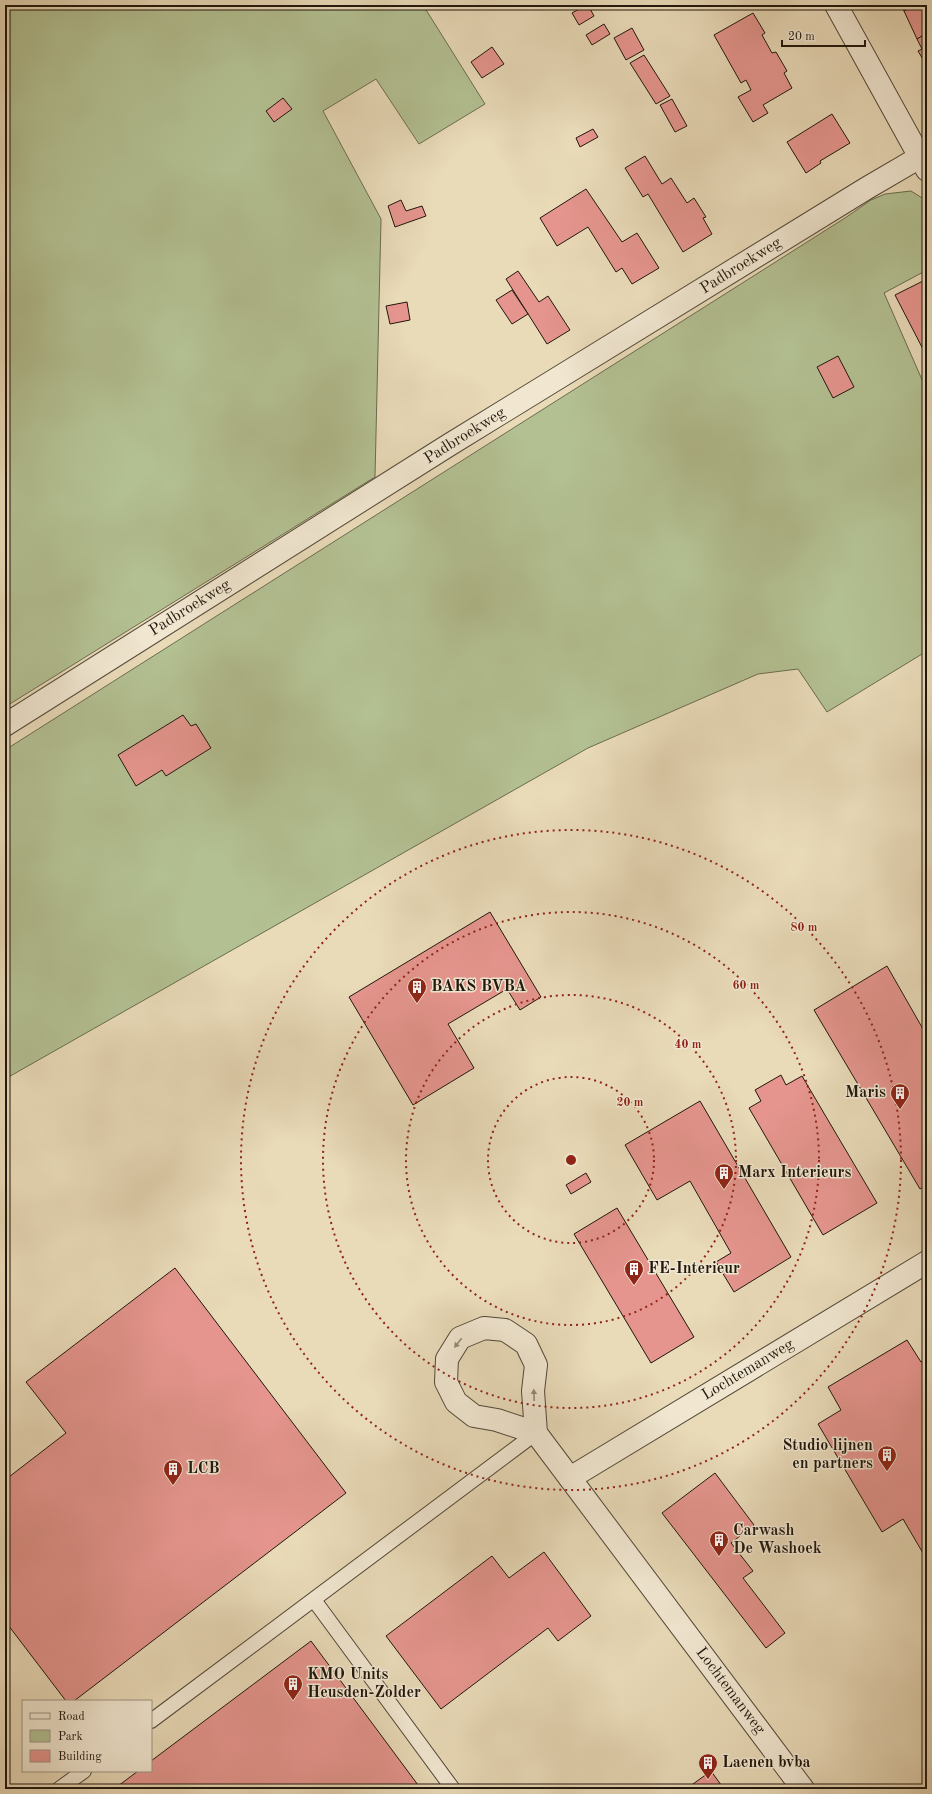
<svg xmlns="http://www.w3.org/2000/svg" width="932" height="1794" viewBox="0 0 932 1794" font-family="'Old Standard TT',serif">
  <rect width="100%" height="100%" fill="#e9dab8"/>
  <filter id="stains"><feTurbulence type="fractalNoise" baseFrequency=".005" numOctaves="4"/><feColorMatrix values="0 0 0 0 .2 0 0 0 0 .09 0 0 0 0 .02 0 0 0 .5 -.17"/></filter>
  <radialGradient id="worn" r=".72"><stop offset=".6" stop-color="#630" stop-opacity="0"/><stop offset="1" stop-color="#630" stop-opacity=".3"/></radialGradient>
  <g fill="#b3c092" stroke="#6a6c50">
    <polygon points="5,5 372,5 375,8 380,5 423,5 485,104 419,144 376,79 323,111 381,219 375,477 5,707"/>
    <polygon points="911,191 927,201 927,270 884,293 927,391 927,651 827,712 798,669 758,674 588,748 5,1079 5,750 845,218 871,200 885,194"/>
  </g>
  <g fill="#e5958e" stroke="#20170d">
    <polygon points="586,5 588,5 594,16 579,25 572,13"/>
    <polygon points="900,5 915,5 904,11"/>
    <polygon points="915,5 927,5 927,33 917,39 904,11"/>
    <polygon points="753,13 765,33 762,35 772,53 776,52 787,71 784,73 792,88 763,105 768,113 753,122 738,97 751,90 746,80 741,83 714,35"/>
    <polygon points="604,24 610,34 592,45 586,35"/>
    <polygon points="632,28 644,50 626,60 614,38"/>
    <polygon points="927,33 927,66 918,51 922,49 917,39"/>
    <polygon points="492,47 504,64 482,78 471,62"/>
    <polygon points="644,55 670,96 656,104 630,63"/>
    <polygon points="283,98 292,109 274,122 266,111"/>
    <polygon points="672,99 687,126 675,132 660,105"/>
    <polygon points="832,114 850,143 820,161 821,163 806,173 787,142"/>
    <polygon points="593,129 598,137 580,147 576,138"/>
    <polygon points="645,156 662,184 671,178 687,203 694,198 706,217 703,218 712,234 683,252 648,194 643,197 625,168"/>
    <polygon points="586,189 622,242 637,233 659,268 632,284 622,268 616,272 588,227 557,246 540,218"/>
    <polygon points="401,200 406,211 422,206 426,216 395,227 388,206"/>
    <polygon points="518,271 539,302 548,296 570,330 547,344 506,279"/>
    <polygon points="927,279 927,352 925,353 895,295"/>
    <polygon points="512,290 528,314 512,324 496,300"/>
    <polygon points="407,302 410,320 390,324 386,306"/>
    <polygon points="838,356 854,387 833,398 817,367"/>
    <polygon points="183,715 191,726 196,724 211,748 166,776 162,770 136,786 118,755"/>
    <polygon points="490,912 541,997 520,1010 507,989 448,1024 474,1068 413,1105 349,997"/>
    <polygon points="887,966 927,1036 927,1185 920,1189 814,1010"/>
    <polygon points="781,1075 786,1085 802,1076 877,1203 823,1235 749,1108 761,1101 755,1090"/>
    <polygon points="700,1101 791,1257 734,1292 716,1262 731,1253 690,1181 657,1200 625,1145"/>
    <polygon points="586,1173 591,1182 571,1194 566,1185"/>
    <polygon points="617,1208 694,1337 651,1363 574,1234"/>
    <polygon points="175,1268 346,1493 74,1701 66,1701 5,1621 5,1480 66,1433 26,1382"/>
    <polygon points="907,1340 921,1362 927,1359 927,1560 903,1519 882,1532 818,1424 841,1410 828,1387"/>
    <polygon points="715,1473 754,1525 731,1543 753,1571 743,1578 785,1633 766,1648 662,1513"/>
    <polygon points="544,1552 591,1616 558,1641 548,1628 441,1709 386,1636 492,1556 509,1578"/>
    <polygon points="311,1641 421,1789 114,1789 138,1771 151,1771 151,1761"/>
    <polygon points="711,1771 724,1789 686,1789"/>
  </g>
  <g fill="none" stroke-linecap="round" stroke-linejoin="round">
    <defs>
      <g id="service">
        <polyline points="314,1600 453,1789"/>
        <polyline points="151,1721 536,1433"/>
        <polyline points="59,1789 84,1771"/>
      </g>
      <g id="minor">
        <polyline points="836,5 927,170"/>
        <polyline points="5,725 449,445 867,188 920,157 927,151"/>
        <polyline points="536,1433 497,1420 474,1416 456,1402 446,1382 447,1359 460,1338 484,1328 505,1330 526,1344 536,1365 533,1391 536,1433 803,1789"/>
        <polyline points="570,1478 927,1262"/>
      </g>
    </defs>
    <use href="#service" stroke="#524838" stroke-width="16"/>
    <use href="#minor" stroke="#524838" stroke-width="24"/>
    <use href="#service" stroke="#f1e7d1" stroke-width="14"/>
    <use href="#minor" stroke="#f1e7d1" stroke-width="22"/>
  </g>
  <defs><path id="oneway-solid" d="M-6-.8H1V-3.2L6.5 0L1 3.2V.8H-6Z"/></defs>
  <g fill="#938979">
    <use href="#oneway-solid" transform="translate(458 1343) rotate(128)"/>
    <use href="#oneway-solid" transform="translate(534 1395) rotate(-92)"/>
  </g>
  <g fill="none" stroke="#8f2418" stroke-width="2" stroke-dasharray="2 4">
    <circle cx="571" cy="1160" r="83"/>
    <circle cx="571" cy="1160" r="165"/>
    <circle cx="571" cy="1160" r="248"/>
    <circle cx="571" cy="1160" r="330"/>
  </g>
  <defs>
    <symbol id="building-pin" viewBox="-11 -11 22 30"><path d="M0 17L-7.5 6A9.5 9.5 0 1 1 7.5 6Z" fill="#8f2418" stroke="#f1e7d1"/><path d="M-4-6H4V6H1V3H-1V6H-4ZM-2.5-4.3h1.7v1.8h-1.7ZM.8-4.3h1.7v1.8H.8ZM-2.5-1h1.7V.8h-1.7ZM.8-1h1.7V.8H.8Z" fill="#fff"/></symbol>
  </defs>
  <g fill-rule="evenodd">
    <use href="#building-pin" x="406" y="976" width="22" height="30"/>
    <use href="#building-pin" x="889" y="1082" width="22" height="30"/>
    <use href="#building-pin" x="713" y="1162" width="22" height="30"/>
    <use href="#building-pin" x="623" y="1258" width="22" height="30"/>
    <use href="#building-pin" x="876" y="1444" width="22" height="30"/>
    <use href="#building-pin" x="162" y="1458" width="22" height="30"/>
    <use href="#building-pin" x="708" y="1529" width="22" height="30"/>
    <use href="#building-pin" x="282" y="1673" width="22" height="30"/>
    <use href="#building-pin" x="697" y="1752" width="22" height="30"/>
  </g>
  <g text-anchor="middle" dominant-baseline="central" stroke-width="3" stroke-linejoin="round" paint-order="stroke">
    <g font-size="16" fill="#20170d" stroke="#f1e7d1">
      <text transform="translate(741 266) rotate(-32)">Padbroekweg</text>
      <text transform="translate(465 436) rotate(-32)">Padbroekweg</text>
      <text transform="translate(190 608) rotate(-32)">Padbroekweg</text>
      <text transform="translate(748 1370) rotate(-31)">Lochtemanweg</text>
      <text transform="translate(730 1691) rotate(53)">Lochtemanweg</text>
    </g>
    <g font-size="16" font-weight="bold" fill="#20170d" stroke="#f1e7d1" text-anchor="start">
      <text x="431" y="987">BAKS BVBA</text>
      <text x="886" y="1093" text-anchor="end">Maris</text>
      <text x="738" y="1173">Marx Interieurs</text>
      <text x="648" y="1269">FE-Interieur</text>
      <text x="873" y="1446" text-anchor="end">Studio lijnen<tspan x="873" dy="18">en partners</tspan></text>
      <text x="187" y="1469">LCB</text>
      <text x="733" y="1531">Carwash<tspan x="733" dy="18">De Washoek</tspan></text>
      <text x="307" y="1675">KMO Units<tspan x="307" dy="18">Heusden-Zolder</tspan></text>
      <text x="722" y="1763">Laenen bvba</text>
    </g>
  </g>
  <circle cx="571" cy="1160" r="6" fill="#8f2418" stroke="#f1e7d1" stroke-width="2"/>
  <g font-size="12" text-anchor="middle" font-weight="bold" fill="#8f2418" stroke="#f1e7d1" stroke-width="3" stroke-linejoin="round" paint-order="stroke">
    <text x="804" y="931">80 m</text>
    <text x="746" y="989">60 m</text>
    <text x="688" y="1048">40 m</text>
    <text x="630" y="1106">20 m</text>
  </g>
  <rect width="932" height="1794" fill="none" stroke="#e9dab8" stroke-width="20"/>
  <rect x="6" y="6" width="920" height="1782" fill="none" stroke="#20170d" stroke-width="2"/>
  <rect x="10" y="10" width="912" height="1774" fill="none" stroke="#20170d"/>
  <rect x="22" y="1700" width="130" height="72" fill="#f1e7d1" stroke="#9d9483"/>
  <rect x="30" y="1713" width="20" height="6" fill="#f1e7d1" stroke="#9d9483"/>
  <text x="58" y="1720" font-size="12" fill="#20170d">Road</text>
  <rect x="30" y="1730" width="20" height="12" fill="#b3c092" stroke="#9d9483"/>
  <text x="58" y="1740" font-size="12" fill="#20170d">Park</text>
  <rect x="30" y="1750" width="20" height="12" fill="#e5958e" stroke="#9d9483"/>
  <text x="58" y="1760" font-size="12" fill="#20170d">Building</text>
  <path d="M782 40v6h83v-6" fill="none" stroke="#20170d" stroke-width="2"/>
  <text x="788" y="40" font-size="12" fill="#20170d" stroke="#f1e7d1" stroke-width="3" paint-order="stroke">20 m</text>
  <rect width="100%" height="100%" filter="url(#stains)"/>
  <rect width="100%" height="100%" fill="url(#worn)"/>
</svg>
